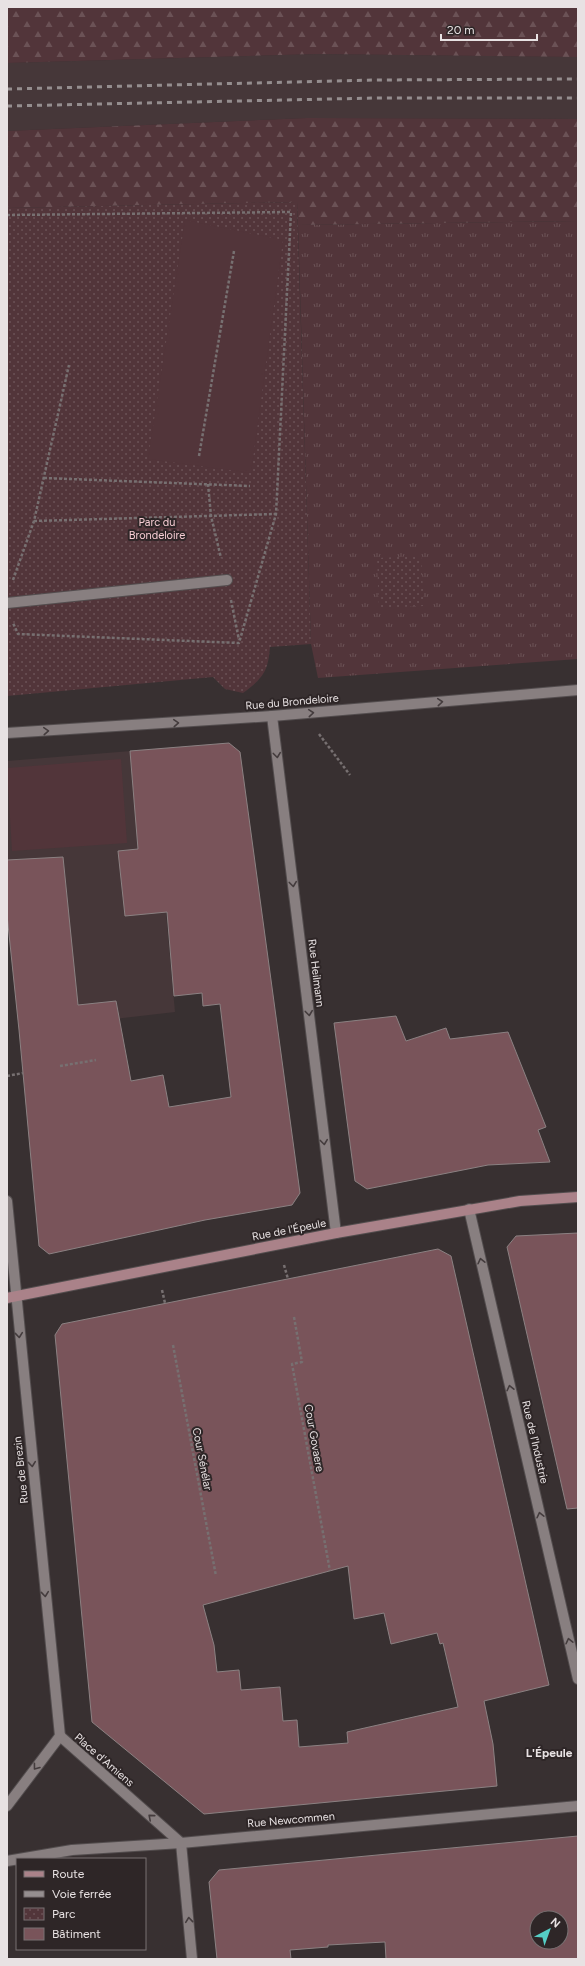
<svg xmlns="http://www.w3.org/2000/svg" width="585" height="1966" viewBox="0 0 585 1966" font-family="Figtree,sans-serif">
  <defs>
    <pattern id="grass-tufts" width="24" height="20" patternUnits="userSpaceOnUse"><rect width="24" height="20" fill="#52353a"/><path d="M3 7l-1-3M5 7V3M7 7l1-3M15 17l-1-3M17 17v-4M19 17l1-3" fill="none" stroke="#6b5256"/></pattern>
    <pattern id="forest-firs" width="22" height="20" patternUnits="userSpaceOnUse"><rect width="22" height="20" fill="#52353a"/><path d="M5 1l3.5 6h-7zM16 11l3.5 6h-7z" fill="#6b5256"/></pattern>
    <pattern id="park-dots" width="8" height="8" patternUnits="userSpaceOnUse"><rect width="8" height="8" fill="#52353a"/><path d="M2 2h.1M6 6h.1" fill="none" stroke="#6b5256" stroke-width="1.8" stroke-linecap="round"/></pattern>
  </defs>
  <rect width="100%" height="100%" fill="#383031"/>
  <g fill="#463739">
    <polygon points="318,54 578,57 578,119 308,118 7,131 7,63"/>
    <polygon points="156,749 164,846 160,847 175,1012 19,1030 7,915 7,761"/>
  </g>
  <polygon fill="url(#grass-tufts)" points="578,221 578,659 318,678 311,644 298,225"/>
  <g fill="url(#forest-firs)">
    <polygon points="7,7 578,7 578,57 318,54 7,63"/>
    <polygon points="308,118 578,119 578,221 298,225 297,202 7,208 7,131"/>
  </g>
  <g fill="url(#park-dots)">
    <path d="M297,202l14,442 -41,3c-2,25 -7,31 -27,46l-18,-4 -12,-12 -206,19v-488z"/>
    <polygon points="421,556 424,606 379,608 377,558"/>
  </g>
  <g fill="#52353a">
    <polygon points="185,220 283,240 251,473 148,459"/>
    <polygon points="121,759 127,843 12,851 7,768"/>
  </g>
  <g fill="#79545a" stroke="#8b8182" fill-rule="evenodd">
    <polygon points="229,743 240,752 300,1193 292,1205 205,1220 49,1254 39,1246 19,1030 7,915 7,860 63,857 78,1005 116,1001 131,1081 163,1075 169,1107 231,1097 220,1004 203,1006 202,993 174,996 167,912 125,916 118,851 138,849 130,751"/>
    <polygon points="396,1016 406,1041 446,1028 450,1039 508,1032 546,1127 538,1130 550,1162 488,1165 367,1189 355,1181 334,1023"/>
    <polygon points="578,1233 578,1508 567,1509 507,1247 516,1236"/>
    <path d="M438,1249l13,7 98,429 -65,16 9,43 4,42 -293,28 -112,-92 -37,-387 7,-11zM348,1566l6,53 30,-6 7,31 46,-11 3,11 3,-1 15,64 -111,25 1,11 -49,4 -2,-27 -14,1 -3,-34 -39,3 -2,-20 -22,2 -3,-27 -11,-40z"/>
    <path d="M578,1836v123h-192l-1,-17 -57,3v2l-38,3 1,9h-74l-8,-77 10,-12zM537,1918h24v24h-24z"/>
  </g>
  <g fill="none" stroke-linecap="round" stroke-linejoin="round">
    <defs>
      <g id="street">
        <polyline points="7,603 227,580"/>
        <polyline points="272,716 336,1233"/>
        <polyline points="7,733 272,716 578,690"/>
        <polyline points="7,1201 60,1736"/>
        <polyline points="469,1209 578,1679"/>
        <polyline points="60,1736 181,1843 192,1959"/>
        <polyline points="7,1806 60,1736"/>
        <polyline points="7,1861 72,1850 181,1843 578,1806"/>
      </g>
      <polyline id="secondary" points="7,1298 336,1233 520,1201 578,1197"/>
    </defs>
    <use href="#street" stroke="#534d4e" stroke-width="12"/>
    <use href="#secondary" stroke="#534d4e" stroke-width="12"/>
    <g stroke="#777071" stroke-width="2.5" stroke-dasharray="3 2" stroke-linecap="butt">
      <polyline points="7,215 291,212 276,514 239,643 18,634 13,623"/>
      <polyline points="199,456 234,251"/>
      <polyline points="44,478 250,486"/>
      <polyline points="208,484 211,516 221,558"/>
      <polyline points="34,521 275,514"/>
      <polyline points="13,580 34,521 69,365"/>
      <polyline points="231,600 239,640"/>
      <polyline points="319,734 350,775"/>
      <polyline points="60,1066 96,1060"/>
      <polyline points="7,1076 23,1073"/>
      <polyline points="284,1265 288,1279"/>
      <polyline points="162,1290 165,1303"/>
      <polyline points="294,1317 302,1362 292,1364 330,1571"/>
      <polyline points="173,1345 216,1576"/>
    </g>
    <use href="#street" stroke="#887f80" stroke-width="10"/>
    <use href="#secondary" stroke="#aa8289" stroke-width="10"/>
    <g stroke="#958e8f" stroke-width="3" stroke-dasharray="5 5" stroke-linecap="butt">
      <polyline points="7,89 375,80 578,79"/>
      <polyline points="7,106 377,98 578,98"/>
    </g>
  </g>
  <defs><path id="oneway-chevron" d="M-2-3.5L2.5 0L-2 3.5" fill="none" stroke-width="1.6" stroke-linecap="round" stroke-linejoin="round"/></defs>
  <g stroke="#443c3d">
    <use href="#oneway-chevron" transform="translate(440 702) rotate(-5)"/>
    <use href="#oneway-chevron" transform="translate(311 713) rotate(-5)"/>
    <use href="#oneway-chevron" transform="translate(176 723) rotate(-4)"/>
    <use href="#oneway-chevron" transform="translate(46 731) rotate(-4)"/>
    <use href="#oneway-chevron" transform="translate(277 755) rotate(83)"/>
    <use href="#oneway-chevron" transform="translate(293 884) rotate(83)"/>
    <use href="#oneway-chevron" transform="translate(309 1013) rotate(83)"/>
    <use href="#oneway-chevron" transform="translate(324 1142) rotate(83)"/>
    <use href="#oneway-chevron" transform="translate(481 1261) rotate(-103)"/>
    <use href="#oneway-chevron" transform="translate(19 1335) rotate(84)"/>
    <use href="#oneway-chevron" transform="translate(510 1388) rotate(-103)"/>
    <use href="#oneway-chevron" transform="translate(32 1464) rotate(84)"/>
    <use href="#oneway-chevron" transform="translate(540 1515) rotate(-103)"/>
    <use href="#oneway-chevron" transform="translate(45 1594) rotate(84)"/>
    <use href="#oneway-chevron" transform="translate(569 1641) rotate(-103)"/>
    <use href="#oneway-chevron" transform="translate(36 1767) rotate(127)"/>
    <use href="#oneway-chevron" transform="translate(151 1817) rotate(-139)"/>
    <use href="#oneway-chevron" transform="translate(189 1920) rotate(-96)"/>
  </g>
  <g text-anchor="middle" dominant-baseline="central" stroke-width="4" stroke-linejoin="round" paint-order="stroke">
    <g font-size="11" fill="#f7cdd3" stroke="#2e2627">
      <text x="157" y="522">Parc du<tspan x="157" dy="13">Brondeloire</tspan></text>
    </g>
    <g font-size="11" fill="#e8e2e3" stroke="#2e2627">
      <text transform="translate(292 702) rotate(-5)">Rue du Brondeloire</text>
      <text transform="translate(316 973) rotate(83)">Rue Heilmann</text>
      <text transform="translate(289 1230) rotate(-11)">Rue de l'Épeule</text>
      <text transform="translate(314 1438) rotate(80)">Cour Govaere</text>
      <text transform="translate(535 1442) rotate(77)">Rue de l'Industrie</text>
      <text transform="translate(202 1459) rotate(79)">Cour Sénélar</text>
      <text transform="translate(21 1470) rotate(-96)">Rue de Brezin</text>
      <text transform="translate(104 1760) rotate(41)">Place d'Amiens</text>
      <text transform="translate(291 1820) rotate(-5)">Rue Newcommen</text>
    </g>
    <g font-size="12" font-weight="bold" fill="#e8e2e3" stroke="#2e2627">
      <text x="549" y="1753">L'Épeule</text>
    </g>
  </g>
  <rect width="585" height="1966" fill="none" stroke="#e8e2e3" stroke-width="16"/>
  <rect x="16" y="1858" width="130" height="92" fill="#2e2627" stroke="#787172"/>
  <rect x="24" y="1871" width="20" height="6" fill="#aa8289" stroke="#787172"/>
  <text x="52" y="1878" font-size="12" fill="#e8e2e3">Route</text>
  <rect x="24" y="1891" width="20" height="6" fill="#958e8f" stroke="#787172"/>
  <text x="52" y="1898" font-size="12" fill="#e8e2e3">Voie ferrée</text>
  <rect x="24" y="1908" width="20" height="12" fill="url(#park-dots)" stroke="#787172"/>
  <text x="52" y="1918" font-size="12" fill="#e8e2e3">Parc</text>
  <rect x="24" y="1928" width="20" height="12" fill="#79545a" stroke="#787172"/>
  <text x="52" y="1938" font-size="12" fill="#e8e2e3">Bâtiment</text>
  <g transform="translate(549 1930) rotate(41)"><circle r="19" fill="#2e2627" stroke="#787172"/>
  <path d="M0-3L7 15L0 10L-7 15Z" fill="#55cec5"/>
  <text y="-6" font-size="11" font-weight="bold" text-anchor="middle" fill="#e8e2e3">N</text>
  </g>
  <path d="M441 34v6h96v-6" fill="none" stroke="#e8e2e3" stroke-width="2"/>
  <text x="447" y="34" font-size="12" fill="#e8e2e3" stroke="#2e2627" stroke-width="3" paint-order="stroke">20 m</text>
</svg>
